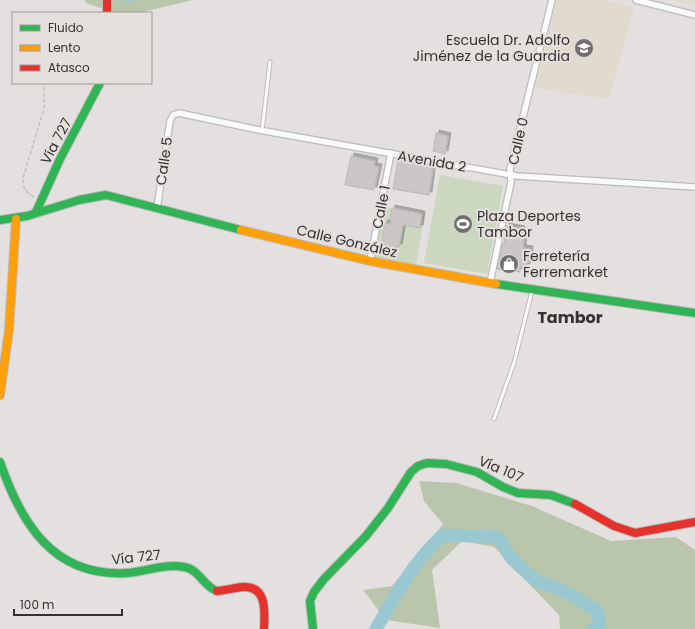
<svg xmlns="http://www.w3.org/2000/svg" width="695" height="629" viewBox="0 0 695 629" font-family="Poppins,sans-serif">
  <defs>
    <filter id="shadow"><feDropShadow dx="3" dy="-3" stdDeviation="0" flood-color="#0004"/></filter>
  </defs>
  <rect width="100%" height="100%" fill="#e3e0df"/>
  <g fill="#e1dace">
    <polygon points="557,0 605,0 634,8 609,99 535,88"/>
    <polygon points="671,0 695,0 695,6"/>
  </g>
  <g fill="#cbd7bf">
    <polygon points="440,175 503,186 487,274 424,263"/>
    <polygon points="383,207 392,208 390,223 420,228 422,214 425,214 416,265 375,257"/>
  </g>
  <g fill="#bac6ac">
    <polygon points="85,0 193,0 138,13 115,13 86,3"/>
    <polygon points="419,481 456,483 532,506 611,541 676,537 695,550 695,629 560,629 559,615 494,547 462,541 432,570 440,628 386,620 363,590 392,586 443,524 424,501"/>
  </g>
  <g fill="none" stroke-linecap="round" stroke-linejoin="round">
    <polyline stroke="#9ac8d0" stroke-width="2" points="122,0 124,3 133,0"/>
    <path stroke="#9ac8d0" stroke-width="13" d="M376,629c19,-34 38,-68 67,-94l55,2 14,22 23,21 33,13 29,18 3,13 -7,5"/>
  </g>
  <g fill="#cac7c6" stroke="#bab8b7" filter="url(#shadow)">
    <polygon points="436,133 448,136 445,154 433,151"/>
    <polygon points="351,156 375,161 374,166 379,167 374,190 345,185"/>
    <polygon points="398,159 433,165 429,195 393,189"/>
    <polygon points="392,208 422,214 420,228 403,225 399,247 395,247 393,255 380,252 385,223 390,224"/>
    <polygon points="506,226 522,229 522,237 524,238 523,248 530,249 529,262 527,262 527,267 520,266 520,272 497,269 502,244 504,244"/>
  </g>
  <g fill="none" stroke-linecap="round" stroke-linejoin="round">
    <defs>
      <g id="lane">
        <polyline points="262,131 270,62"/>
        <polyline points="494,419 514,363 532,291"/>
      </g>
      <g id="street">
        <polyline points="636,0 695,15"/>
        <polyline points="157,208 170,121 173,115 179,113 259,130 517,176 695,187"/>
        <polyline points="370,261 391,153"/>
        <polyline points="490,283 511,182 510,169 552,0"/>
      </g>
      <g id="fast">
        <polyline points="36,212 60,159 100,83"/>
        <polyline points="0,220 27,216 79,200 106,195 241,230"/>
        <polyline points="496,284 695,313"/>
        <path d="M0,462c21,61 53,115 126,111 19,-1 38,-10 58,-6 15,2 20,20 33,24"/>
        <polyline points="313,629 310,601 314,592 324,579 366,536 388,508 411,472 418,466 427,463 446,464 477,472 503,487 518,493 551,495 575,504"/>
      </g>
      <g id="slow">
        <polyline points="241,230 370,261 496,284"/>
        <polyline points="0,395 9,330 16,219"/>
      </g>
      <g id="jam">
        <polyline points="107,0 107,13"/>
        <polyline points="575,504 614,526 635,533 695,522"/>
        <path d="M217,591c9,-1 17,-3 25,-4 25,-2 23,24 22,42"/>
      </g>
    </defs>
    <use href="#lane" stroke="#bdbbba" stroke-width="5"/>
    <use href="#street" stroke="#bdbbba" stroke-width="8"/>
    <use href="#fast" stroke="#bdbbba" stroke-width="10"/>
    <use href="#slow" stroke="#bdbbba" stroke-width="10"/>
    <use href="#jam" stroke="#bdbbba" stroke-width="10"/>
    <path stroke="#c0c0c0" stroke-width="1.5" stroke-dasharray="4 2" stroke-linecap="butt" d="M34,197c-9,-5 -12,-10 -11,-19l21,-70v-25"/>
    <use href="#lane" stroke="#fbfafa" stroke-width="3"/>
    <use href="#street" stroke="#fbfafa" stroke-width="5.5"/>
    <use href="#fast" stroke="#30b455" stroke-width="8"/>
    <use href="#slow" stroke="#ff9f0a" stroke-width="8"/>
    <use href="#jam" stroke="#e5322d" stroke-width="8"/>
  </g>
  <defs>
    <symbol id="school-disc" viewBox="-11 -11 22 22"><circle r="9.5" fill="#716f6e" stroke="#e5dfdd"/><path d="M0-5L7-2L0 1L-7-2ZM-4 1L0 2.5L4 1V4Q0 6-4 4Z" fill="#fff"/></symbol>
    <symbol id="stadium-disc" viewBox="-11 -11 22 22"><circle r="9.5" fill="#716f6e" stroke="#e5dfdd"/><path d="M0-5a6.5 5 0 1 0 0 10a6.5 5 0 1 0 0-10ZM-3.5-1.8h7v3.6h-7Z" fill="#fff"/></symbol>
    <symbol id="shop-disc" viewBox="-11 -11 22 22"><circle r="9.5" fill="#716f6e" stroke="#e5dfdd"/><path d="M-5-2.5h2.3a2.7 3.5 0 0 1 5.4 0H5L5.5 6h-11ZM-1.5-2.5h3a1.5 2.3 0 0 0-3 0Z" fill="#fff"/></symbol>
  </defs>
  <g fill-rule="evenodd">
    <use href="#school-disc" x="573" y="37" width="22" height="22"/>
    <use href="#stadium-disc" x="452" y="213" width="22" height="22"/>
    <use href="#shop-disc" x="498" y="253" width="22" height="22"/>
  </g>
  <g text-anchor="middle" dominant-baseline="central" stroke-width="4" stroke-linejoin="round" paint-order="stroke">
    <g font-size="14" fill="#343231" stroke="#e5dfdd" text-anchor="start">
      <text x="570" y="40" text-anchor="end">Escuela Dr. Adolfo<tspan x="570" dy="16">Jiménez de la Guardia</tspan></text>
      <text x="477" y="216">Plaza Deportes<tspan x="477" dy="16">Tambor</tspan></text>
      <text x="523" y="256">Ferretería<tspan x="523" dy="16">Ferremarket</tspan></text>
    </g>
    <g font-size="14" fill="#343231" stroke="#e5dfdd">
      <text transform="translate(56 141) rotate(-62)">Vía 727</text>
      <text transform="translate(518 141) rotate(-77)">Calle 0</text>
      <text transform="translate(164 161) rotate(-82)">Calle 5</text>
      <text transform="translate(432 161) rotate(10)">Avenida 2</text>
      <text transform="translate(381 207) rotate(-79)">Calle 1</text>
      <text transform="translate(347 241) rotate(13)">Calle González</text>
      <text transform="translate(501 469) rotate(23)">Vía 107</text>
      <text transform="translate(136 557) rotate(-6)">Vía 727</text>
    </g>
    <g font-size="16" font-weight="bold" fill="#343231" stroke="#e5dfdd">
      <text x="570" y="317">Tambor</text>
    </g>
  </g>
  <rect x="12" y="12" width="140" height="72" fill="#e5dfdd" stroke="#9e9a98"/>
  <rect x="20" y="25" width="20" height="6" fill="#30b455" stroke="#9e9a98"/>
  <text x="48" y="32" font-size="12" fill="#343231">Fluido</text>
  <rect x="20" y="45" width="20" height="6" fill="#ff9f0a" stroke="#9e9a98"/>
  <text x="48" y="52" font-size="12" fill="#343231">Lento</text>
  <rect x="20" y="65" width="20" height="6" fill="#e5322d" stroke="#9e9a98"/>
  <text x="48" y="72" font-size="12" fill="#343231">Atasco</text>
  <path d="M14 609v6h108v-6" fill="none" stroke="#343231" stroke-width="2"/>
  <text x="20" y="609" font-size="12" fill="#343231" stroke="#e5dfdd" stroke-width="3" paint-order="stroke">100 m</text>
</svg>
